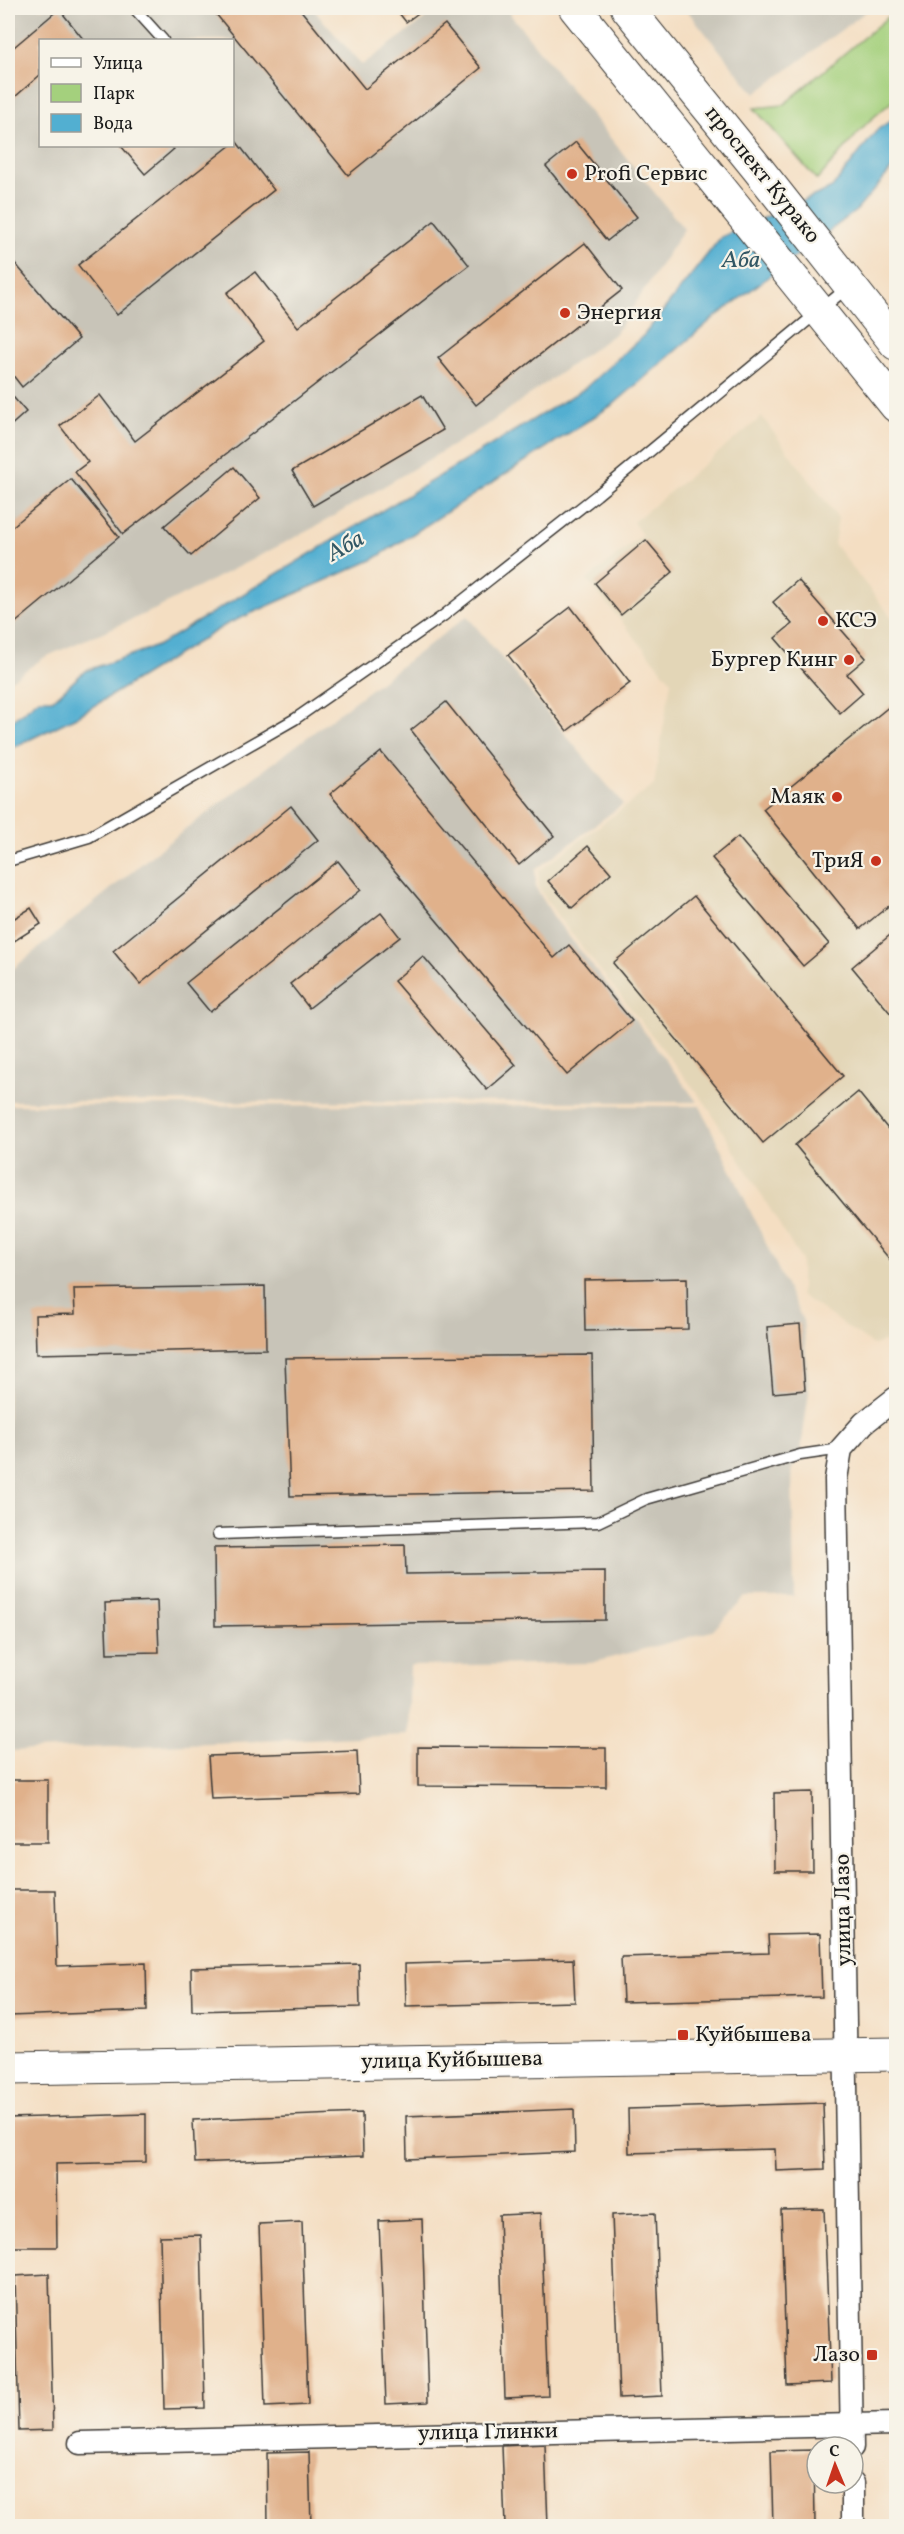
<svg xmlns="http://www.w3.org/2000/svg" width="904" height="2534" viewBox="0 0 904 2534" font-family="Vollkorn,serif">
  <rect width="100%" height="100%" fill="#f7f3e8"/>
  <filter id="ink" filterUnits="userSpaceOnUse"><feTurbulence type="fractalNoise" baseFrequency=".0167" numOctaves="2"/><feDisplacementMap in="SourceGraphic" scale="12" xChannelSelector="R" yChannelSelector="G"/><feConvolveMatrix kernelMatrix="1 2 1 2 8 2 1 2 1" color-interpolation-filters="sRGB"/></filter>
  <filter id="wash" filterUnits="userSpaceOnUse"><feTurbulence type="fractalNoise" baseFrequency=".008" numOctaves="4" result="noise"/><feDisplacementMap in="SourceGraphic" scale="24" xChannelSelector="R" yChannelSelector="G"/><feGaussianBlur stdDeviation="1.35" result="paint"/><feColorMatrix in="noise" values="0 0 0 0 0 0 0 0 0 0 0 0 0 0 0 0 0 1.4 0 .05"/><feComposite in="paint" operator="in"/></filter>
  <g filter="url(#wash)">
    <rect width="100%" height="100%" fill="#f4dec2"/>
    <polygon fill="#e3d6b7" points="762,417 838,518 834,544 896,623 896,1338 873,1345 801,1295 801,1260 706,1104 559,918 539,888 539,871 654,785 671,681 587,580 642,535 633,522"/>
    <g fill="#c8c4b8" fill-rule="evenodd">
      <path d="M8,8h304l50,57 78,-57h65l179,221 -68,104 -126,90 -173,103 -161,83 -111,48 -37,25zM40,40h192v106h-192z"/>
      <polygon points="685,8 871,8 755,94"/>
      <polygon points="467,616 623,804 535,870 536,888 555,919 634,1018 697,1102 8,1101 8,973 161,848"/>
      <polygon points="8,1105 700,1106 803,1321 809,1392 800,1455 792,1469 794,1597 746,1597 712,1631 591,1663 410,1666 408,1735 8,1751"/>
    </g>
    <polygon fill="#a4d07d" stroke="#60764c" stroke-width="1.5" points="896,10 896,98 867,123 817,180 754,108 783,105"/>
    <polygon fill="#52afd1" stroke="#376676" stroke-width="1.5" points="896,117 896,164 857,210 710,321 614,404 374,559 227,624 76,717 8,750 8,724 39,699 54,699 85,671 157,646 584,389 644,335 721,237 832,188 877,130"/>
    <g id="blocks">
      <g fill="#e0b18b">
        <polygon points="211,8 299,8 365,89 445,24 481,68 348,175"/>
        <polygon points="395,8 425,8 406,22"/>
        <polygon points="59,9 84,40 40,40 40,75 8,103 8,52"/>
        <polygon points="236,141 274,190 117,315 78,265"/>
        <polygon points="576,142 637,217 607,241 546,166"/>
        <polygon points="121,146 171,146 174,149 145,174"/>
        <polygon points="434,221 469,265 123,534 75,472 88,462 60,426 100,395 135,441 264,341 227,293 255,272 298,327"/>
        <polygon points="585,243 622,290 476,405 438,358"/>
        <polygon points="8,255 79,339 22,387 8,369"/>
        <polygon points="8,391 26,412 8,428"/>
        <polygon points="422,395 443,430 313,506 292,471"/>
        <polygon points="234,467 260,498 191,556 164,526"/>
        <polygon points="71,479 119,537 8,629 8,530"/>
        <polygon points="646,540 673,572 621,615 595,583"/>
        <polygon points="798,580 866,658 847,674 863,693 840,713 775,638 792,624 773,602"/>
        <polygon points="571,607 630,683 567,731 508,655"/>
        <polygon points="896,701 896,900 860,929 763,809"/>
        <polygon points="446,702 554,836 519,865 411,730"/>
        <polygon points="381,752 554,958 569,945 632,1021 567,1075 330,794"/>
        <polygon points="291,806 318,840 140,984 113,951"/>
        <polygon points="738,837 829,944 803,966 712,858"/>
        <polygon points="588,846 611,873 572,908 548,881"/>
        <polygon points="338,861 361,890 210,1012 186,983"/>
        <polygon points="694,896 843,1076 763,1143 613,963"/>
        <polygon points="31,908 41,924 8,945 8,922"/>
        <polygon points="381,913 400,937 309,1008 290,984"/>
        <polygon points="896,930 896,1020 852,967"/>
        <polygon points="423,956 516,1065 487,1090 394,981"/>
        <polygon points="858,1092 896,1139 896,1267 795,1145"/>
        <polygon points="687,1278 688,1329 585,1331 584,1280"/>
        <polygon points="265,1286 266,1349 36,1354 35,1315 75,1314 74,1289"/>
        <polygon points="800,1324 805,1390 773,1393 767,1327"/>
        <polygon points="592,1355 594,1491 290,1496 285,1358"/>
        <polygon points="405,1545 406,1574 605,1571 605,1620 215,1626 214,1548"/>
        <polygon points="157,1601 159,1652 107,1653 105,1603"/>
        <polygon points="418,1747 606,1748 606,1787 418,1786"/>
        <polygon points="357,1751 359,1794 211,1799 208,1756"/>
        <rect x="8" y="1780" width="40" height="62"/>
        <polygon points="812,1792 813,1871 775,1871 774,1793"/>
        <polygon points="8,1890 55,1890 57,1966 146,1963 147,2011 9,2016"/>
        <polygon points="820,1934 822,1997 623,2002 621,1957 769,1953 768,1935"/>
        <polygon points="573,1959 575,2002 406,2006 405,1964"/>
        <polygon points="359,1964 360,2007 192,2011 191,1968"/>
        <polygon points="823,2103 825,2169 776,2171 775,2149 629,2153 628,2109"/>
        <polygon points="574,2109 575,2152 407,2159 406,2116"/>
        <polygon points="362,2113 363,2156 195,2163 193,2120"/>
        <polygon points="146,2114 146,2162 56,2164 57,2247 8,2247 8,2118"/>
        <polygon points="824,2209 831,2383 787,2385 781,2210"/>
        <polygon points="541,2213 548,2396 505,2398 499,2215"/>
        <polygon points="655,2213 662,2396 619,2398 612,2215"/>
        <polygon points="422,2219 428,2402 386,2404 379,2221"/>
        <polygon points="302,2222 308,2405 265,2407 259,2224"/>
        <polygon points="201,2235 205,2408 164,2409 160,2236"/>
        <polygon points="49,2274 53,2430 19,2431 15,2276"/>
        <polygon points="545,2444 548,2526 505,2526 502,2446"/>
        <polygon points="814,2450 815,2526 773,2526 771,2451"/>
        <polygon points="309,2452 311,2526 268,2526 267,2453"/>
      </g>
    </g>
  </g>
  <g filter="url(#ink)">
    <use href="#blocks" fill-opacity="0" stroke="#3c3935" stroke-width="1.5"/>
    <g fill="none" stroke-linecap="round" stroke-linejoin="round">
      <defs>
        <g id="service">
          <polyline points="134,8 163,40"/>
          <polyline points="8,861 89,837 295,719 443,616 597,495 847,288"/>
          <polyline points="218,1534 598,1522 646,1499 800,1455 841,1449"/>
        </g>
        <g id="minor">
          <polyline points="80,2443 896,2424"/>
          <polyline points="852,2447 836,1479 841,1449 864,1423 896,1398"/>
          <polyline points="853,2483 853,2526"/>
        </g>
        <g id="secondary">
          <polyline points="575,8 896,406"/>
          <polyline points="627,8 757,168 896,344"/>
        </g>
        <polyline id="primary" points="8,2068 896,2054"/>
      </defs>
      <use href="#service" stroke="#3c3935" stroke-width="13"/>
      <use href="#minor" stroke="#3c3935" stroke-width="25"/>
      <use href="#secondary" stroke="#3c3935" stroke-width="34"/>
      <use href="#primary" stroke="#3c3935" stroke-width="35"/>
      <use href="#service" stroke="#fff" stroke-width="10"/>
      <use href="#minor" stroke="#fff" stroke-width="22"/>
      <use href="#secondary" stroke="#fff" stroke-width="32"/>
      <use href="#primary" stroke="#fff" stroke-width="33"/>
    </g>
  </g>
  <g fill="#c8321e" stroke="#f7f3e8" stroke-width="2">
    <circle cx="572" cy="174" r="6"/>
    <circle cx="565" cy="313" r="6"/>
    <circle cx="823" cy="621" r="6"/>
    <circle cx="849" cy="660" r="6"/>
    <circle cx="837" cy="797" r="6"/>
    <circle cx="876" cy="861" r="6"/>
    <rect x="677" y="2029" width="12" height="12" rx="3"/>
    <rect x="866" y="2349" width="12" height="12" rx="3"/>
  </g>
  <g text-anchor="middle" dominant-baseline="central" stroke-width="4.5" stroke-linejoin="round" paint-order="stroke">
    <g font-size="22" fill="#1c1c1c" stroke="#f7f3e8" text-anchor="start">
      <text x="584" y="174">Profi Cервис</text>
      <text x="577" y="313">Энергия</text>
      <text x="835" y="621">КСЭ</text>
      <text x="837" y="660" text-anchor="end">Бургер Кинг</text>
      <text x="825" y="797" text-anchor="end">Маяк</text>
      <text x="864" y="861" text-anchor="end">ТриЯ</text>
      <text x="695" y="2035">Куйбышева</text>
      <text x="860" y="2355" text-anchor="end">Лазо</text>
    </g>
    <g font-size="22" fill="#1c1c1c" stroke="#f7f3e8">
      <text transform="translate(762 175) rotate(51)">проспект Курако</text>
      <text transform="translate(844 1910) rotate(-91)">улица Лазо</text>
      <text transform="translate(452 2061) rotate(-1)">улица Куйбышева</text>
      <text transform="translate(488 2433) rotate(-1)">улица Глинки</text>
    </g>
    <g font-size="24" font-style="italic" fill="#325764" stroke="#f7f3e8">
      <text x="741" y="261">Аба</text>
      <text transform="translate(346 547) rotate(-30)">Аба</text>
    </g>
  </g>
  <rect width="904" height="2534" fill="none" stroke="#f7f3e8" stroke-width="30"/>
  <rect x="39" y="39" width="195" height="108" fill="#f7f3e8" stroke="#9f9d96" stroke-width="1.5"/>
  <rect x="51" y="58" width="30" height="9" fill="#ffffff" stroke="#9f9d96" stroke-width="1.5"/>
  <text x="93" y="69" font-size="18" fill="#1c1c1c">Улица</text>
  <rect x="51" y="84" width="30" height="18" fill="#a4d07d" stroke="#9f9d96" stroke-width="1.5"/>
  <text x="93" y="99" font-size="18" fill="#1c1c1c">Парк</text>
  <rect x="51" y="114" width="30" height="18" fill="#52afd1" stroke="#9f9d96" stroke-width="1.5"/>
  <text x="93" y="129" font-size="18" fill="#1c1c1c">Вода</text>
  <g transform="translate(835 2465) rotate(358)"><circle r="28" fill="#f7f3e8" stroke="#9f9d96" stroke-width="1.5"/>
  <path d="M0-4.5L10 22L0 15L-10 22Z" fill="#c8321e"/>
  <text y="-9" font-size="16" font-weight="bold" text-anchor="middle" fill="#1c1c1c">С</text>
  </g>
</svg>
